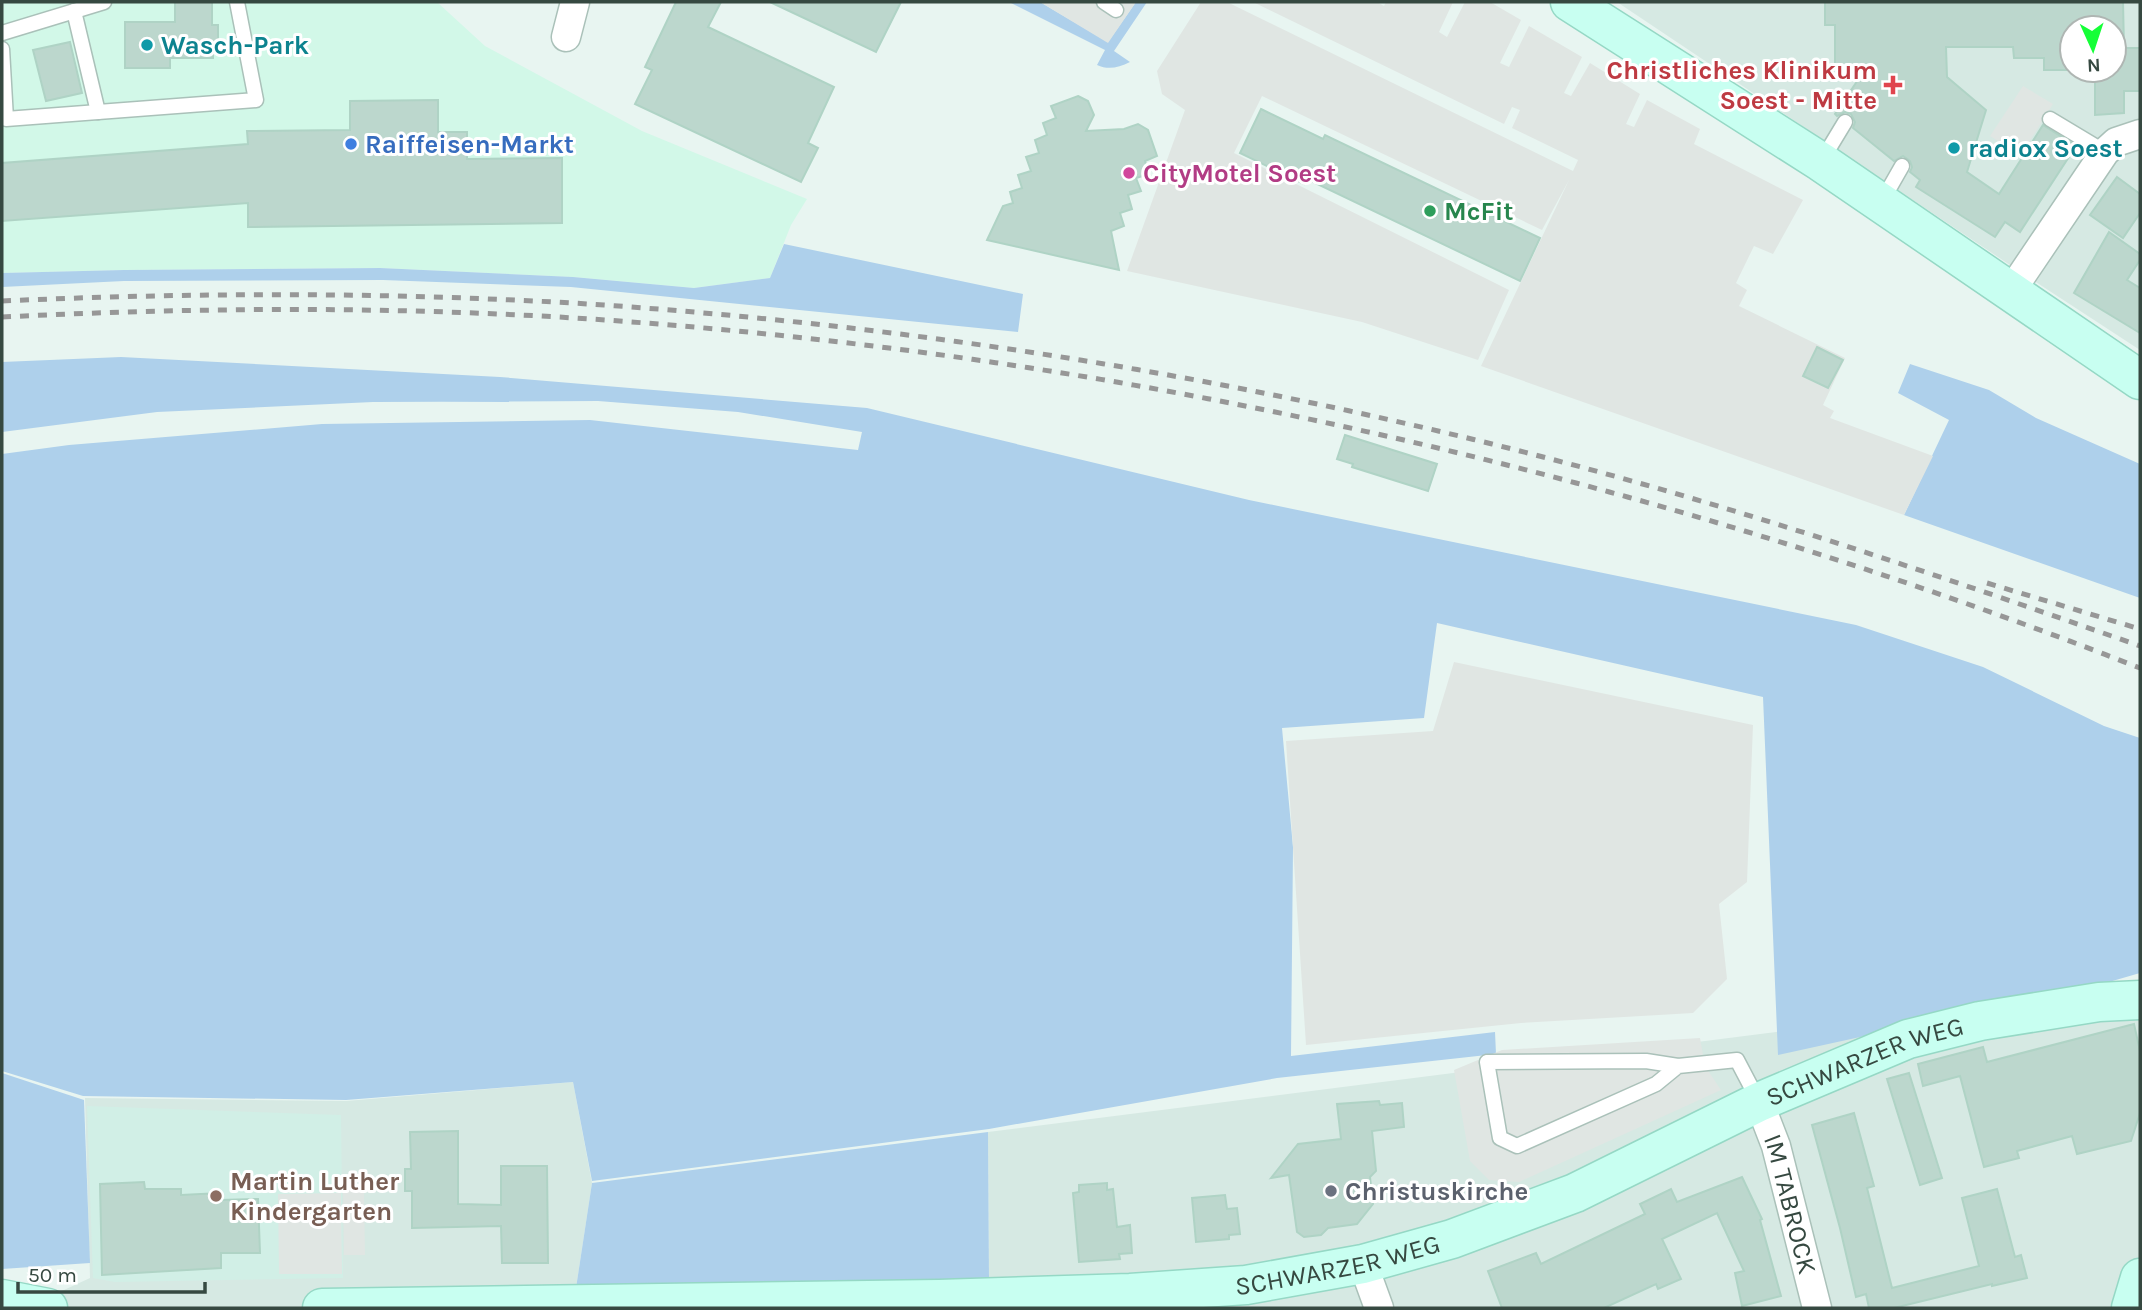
<svg xmlns="http://www.w3.org/2000/svg" width="2142" height="1310" viewBox="0 0 2142 1310" font-family="Karla,sans-serif">
  <rect width="100%" height="100%" fill="#e8f5f1"/>
  <g fill="#d6e9e3" fill-rule="evenodd">
    <path d="M1617,2h523v348l-130,-85zM2072,28h42v42h-42z"/>
    <polygon points="2099,991 2140,1002 2140,1308 2,1308 51,1296 90,1278 85,1098 346,1101 573,1082 592,1183 576,1288 989,1279 988,1132"/>
  </g>
  <polygon fill="#d2f8e8" points="2,2 437,2 485,46 642,131 807,199 791,225 770,278 694,288 573,277 380,268 124,270 2,273"/>
  <polygon fill="#d1efe6" points="87,1106 341,1115 343,1278 115,1282 93,1278"/>
  <g fill="#aed0eb">
    <path d="M1009,2h31l68,40 28,-40h11l-33,49 16,11c-12,6 -22,8 -33,3l8,-15z"/>
    <polygon points="784,244 1023,294 1018,332 571,287 383,280 124,281 2,287 2,273 124,270 380,268 573,277 694,288 770,278"/>
    <polygon points="121,357 500,377 867,408 1249,500 1856,625 1983,667 2104,726 2140,738 2140,973 2102,984 1778,1055 1763,697 1437,623 1424,718 1282,728 1293,847 1291,1056 1495,1032 1496,1054 1277,1078 989,1129 592,1181 573,1082 346,1100 83,1096 2,1071 2,454 69,445 322,424 590,420 858,450 862,432 738,412 598,401 373,402 157,412 2,432 2,362"/>
    <polygon points="1910,364 1989,390 2036,418 2140,464 2140,598 1904,515 1949,420 1898,393"/>
    <polygon points="2,1073 84,1100 90,1263 2,1269"/>
    <polygon points="988,1132 989,1279 576,1288 592,1183"/>
  </g>
  <g fill="#e0e6e3">
    <polygon points="1040,2 1136,2 1108,43"/>
    <polygon points="1201,2 1227,2 1573,171 1578,160 1512,128 1520,110 1512,107 1504,124 1253,2 1377,2 1384,6 1386,2 1453,2 1439,32 1447,37 1465,2 1490,2 1521,20 1500,63 1509,67 1529,26 1582,57 1564,93 1571,96 1590,63 1640,94 1626,124 1634,127 1647,100 1700,129 1694,144 1803,200 1773,254 1754,246 1736,283 1747,290 1739,306 1845,358 1823,405 1834,411 1830,418 1933,456 1904,515 1481,366 1569,180 1542,230 1262,96 1234,153 1509,290 1478,360 1362,322 1127,271 1185,110 1162,94 1157,71"/>
    <polygon points="2023,86 2053,104 2021,155 1990,136"/>
    <polygon points="1454,662 1753,725 1747,882 1719,904 1727,979 1693,1013 1521,1023 1306,1045 1286,741 1433,731"/>
    <polygon points="1700,1038 1705,1066 1721,1090 1519,1182 1489,1180 1470,1161 1454,1070 1502,1050"/>
    <polygon points="343,1188 364,1188 365,1255 344,1255"/>
    <polygon points="341,1193 342,1274 279,1274 278,1194"/>
  </g>
  <g fill="#bcd7cd" stroke="#afd3c5" stroke-width="2" fill-rule="evenodd">
    <polygon points="175,2 212,2 212,25 218,25 218,45 213,45 213,58 170,58 170,68 125,68 125,22 175,22"/>
    <polygon points="676,2 721,2 708,27 834,87 808,143 818,148 801,182 635,104 652,70 645,67"/>
    <polygon points="770,2 901,2 876,52"/>
    <path d="M1825,2h298l1,46h16v43h-16v22l-29,2v-45h-51v-12h-30l-1,-11h-67l1,30 39,33 -19,62 32,22 44,-69 33,21 -56,86 -15,-10 -10,15 -79,-50 4,-7 -10,-8 2,-5 -2,-6 -7,-5 -9,5 -41,-33 2,-6 -4,-8 -6,-2 -8,4 -2,-2 31,-46h-31v-43h-10zM2072,28h42v42h-42z"/>
    <polygon points="70,42 82,93 46,101 33,50"/>
    <polygon points="1078,96 1088,101 1094,115 1086,131 1124,129 1138,124 1148,130 1157,156 1145,161 1149,174 1136,178 1141,191 1128,195 1132,209 1120,213 1124,226 1111,231 1119,270 987,240 1003,206 1013,203 1010,192 1022,188 1018,175 1031,171 1026,157 1039,153 1035,140 1047,135 1043,123 1056,118 1051,106"/>
    <polygon points="438,100 438,132 467,132 467,159 562,158 562,223 248,227 248,203 2,221 2,163 248,144 247,131 350,130 350,101"/>
    <polygon points="1261,109 1323,139 1325,135 1540,238 1520,281 1307,179 1304,184 1240,153"/>
    <polygon points="2117,177 2140,194 2140,213 2123,238 2090,215"/>
    <polygon points="2109,232 2140,254 2140,260 2127,280 2140,288 2140,333 2074,293"/>
    <polygon points="1817,347 1843,360 1828,388 1803,376"/>
    <polygon points="1345,435 1437,464 1428,491 1352,467 1353,464 1337,459"/>
    <polygon points="2134,1024 2140,1051 2140,1113 2131,1141 2077,1154 2072,1136 2017,1151 2019,1158 1984,1167 1960,1076 1923,1086 1918,1064 1983,1047 1987,1062"/>
    <polygon points="1909,1073 1942,1178 1920,1185 1887,1079"/>
    <polygon points="1379,1101 1380,1105 1402,1103 1404,1127 1372,1131 1376,1171 1370,1177 1373,1204 1357,1224 1328,1228 1321,1235 1304,1237 1297,1232 1289,1175 1271,1178 1298,1144 1341,1139 1337,1104"/>
    <polygon points="1854,1113 1874,1186 1867,1188 1892,1288 1979,1266 1962,1198 1997,1189 2015,1257 2021,1255 2027,1278 1992,1286 1992,1284 1894,1308 1869,1308 1866,1294 1856,1297 1840,1228 1812,1125"/>
    <polygon points="458,1131 458,1204 501,1205 501,1166 547,1166 548,1263 502,1263 501,1226 412,1228 412,1191 405,1191 405,1169 411,1169 410,1132"/>
    <polygon points="1742,1177 1762,1219 1760,1220 1781,1296 1742,1306 1735,1273 1744,1271 1717,1213 1662,1239 1681,1279 1658,1289 1656,1284 1604,1308 1502,1308 1488,1271 1536,1253 1541,1264 1645,1214 1640,1204 1671,1189 1677,1202"/>
    <polygon points="144,1182 145,1189 181,1189 181,1195 220,1193 220,1200 258,1199 260,1253 221,1253 221,1268 102,1275 100,1184"/>
    <polygon points="1107,1183 1107,1190 1113,1189 1117,1227 1130,1225 1132,1253 1119,1254 1120,1259 1079,1262 1073,1193 1079,1192 1079,1185"/>
    <polygon points="1225,1195 1227,1209 1237,1208 1240,1234 1229,1235 1229,1239 1196,1242 1192,1198"/>
  </g>
  <g fill="none" stroke-linecap="round" stroke-linejoin="round">
    <defs>
      <g id="lane">
        <polyline points="1104,2 1116,10"/>
        <polyline points="74,11 98,112"/>
        <polyline points="2,33 104,2"/>
        <polyline points="2,49 6,119 256,100 237,2"/>
        <polyline points="2050,119 2105,152"/>
        <polyline points="1822,160 1845,122"/>
        <polyline points="1882,201 1902,166"/>
        <polyline points="1678,1066 1656,1084 1517,1146 1500,1138 1487,1062 1646,1061 1678,1066 1737,1060 1758,1100"/>
      </g>
      <g id="street">
        <polyline points="566,37 575,2"/>
        <polyline points="2011,291 2105,152 2116,142 2140,134"/>
        <path id="s1" d="M1759,1102l17,44 41,162"/>
        <polyline points="1363,1264 1379,1308"/>
      </g>
      <g id="secondary">
        <polyline points="1570,2 1821,162 2140,380"/>
        <polyline points="2,1299 48,1308"/>
        <path id="s2" d="M322,1308l617,-9 191,-6 116,-8 117,-21 89,-25 123,-46 184,-91 149,-63 72,-18 119,-19 41,-2"/>
        <polyline points="2131,1308 2140,1278"/>
      </g>
    </defs>
    <use href="#lane" stroke="#aac1b9" stroke-width="17"/>
    <use href="#street" stroke="#aac1b9" stroke-width="31"/>
    <use href="#secondary" stroke="#95d8c5" stroke-width="41"/>
    <use href="#lane" stroke="#fff" stroke-width="14"/>
    <use href="#street" stroke="#fff" stroke-width="28"/>
    <use href="#secondary" stroke="#c8fff1" stroke-width="38"/>
    <g stroke="#979797" stroke-width="5" stroke-dasharray="9 9" stroke-linecap="butt">
      <path d="M2,301c201,-9 402,-9 602,4 299,21 597,67 888,139 219,54 435,127 648,202"/>
      <path d="M2,317c201,-10 402,-11 603,3 526,37 1044,156 1535,348"/>
      <polyline points="1987,583 2140,629"/>
    </g>
  </g>
  <g fill="#0f9aa8" stroke="#fff" stroke-width="2.5">
    <circle cx="147" cy="45" r="7"/>
    <circle cx="1954" cy="148" r="7"/>
  </g>
  <path fill="#e0444e" stroke="#fff" stroke-width="2.5" d="M1889.5 74.5h7v7h7v7h-7v7h-7v-7h-7v-7h7z"/>
  <circle fill="#3f7fe0" stroke="#fff" stroke-width="2.5" cx="351" cy="144" r="7"/>
  <circle fill="#d1479c" stroke="#fff" stroke-width="2.5" cx="1129" cy="173" r="7"/>
  <circle fill="#2e9e5b" stroke="#fff" stroke-width="2.5" cx="1430" cy="211" r="7"/>
  <circle fill="#6b7280" stroke="#fff" stroke-width="2.5" cx="1331" cy="1191" r="7"/>
  <circle fill="#8d6e63" stroke="#fff" stroke-width="2.5" cx="216" cy="1196" r="7"/>
  <g text-anchor="middle" dominant-baseline="central" stroke-width="6" stroke-linejoin="round" paint-order="stroke">
    <g font-size="26" font-weight="bold" fill="#0d838f" stroke="#fff" text-anchor="start">
      <text x="161" y="45">Wasch-Park</text>
      <text x="1968" y="148">radiox Soest</text>
    </g>
    <g font-size="26" font-weight="bold" fill="#be3a42" stroke="#fff" text-anchor="end">
      <text x="1877" y="70">Christliches Klinikum<tspan x="1877" dy="30">Soest - Mitte</tspan></text>
    </g>
    <g font-size="26" font-weight="bold" fill="#366cbe" stroke="#fff" text-anchor="start">
      <text x="365" y="144">Raiffeisen-Markt</text>
    </g>
    <g font-size="26" font-weight="bold" fill="#b23c85" stroke="#fff" text-anchor="start">
      <text x="1143" y="173">CityMotel Soest</text>
    </g>
    <g font-size="26" font-weight="bold" fill="#27864d" stroke="#fff" text-anchor="start">
      <text x="1444" y="211">McFit</text>
    </g>
    <g font-size="26" fill="#364941" stroke="#fff">
      <text stroke="none"><textPath href="#s2" startOffset="1586">SCHWARZER WEG</textPath></text>
      <text stroke="none"><textPath href="#s1" startOffset="107">IM TABROCK</textPath></text>
      <text stroke="none"><textPath href="#s2" startOffset="1018">SCHWARZER WEG</textPath></text>
    </g>
    <g font-size="26" font-weight="bold" fill="#785e54" stroke="#fff" text-anchor="start">
      <text x="230" y="1181">Martin Luther<tspan x="230" dy="30">Kindergarten</tspan></text>
    </g>
    <g font-size="26" font-weight="bold" fill="#5b616d" stroke="#fff" text-anchor="start">
      <text x="1345" y="1191">Christuskirche</text>
    </g>
  </g>
  <rect width="2142" height="1310" fill="none" stroke="#364941" stroke-width="7"/>
  <g transform="translate(2093 49) rotate(177)"><circle r="33" fill="#ffffff" stroke="#afb6b3" stroke-width="2"/>
  <path d="M0-5L12 26L0 18L-12 26Z" fill="#15ff37"/>
  <text y="-10" font-size="19" font-weight="bold" text-anchor="middle" fill="#364941">N</text>
  </g>
  <path d="M18 1282v10h187v-10" fill="none" stroke="#364941" stroke-width="3.5"/>
  <text x="28" y="1282" font-size="21" fill="#364941" stroke="#ffffff" stroke-width="5" paint-order="stroke">50 m</text>
</svg>
